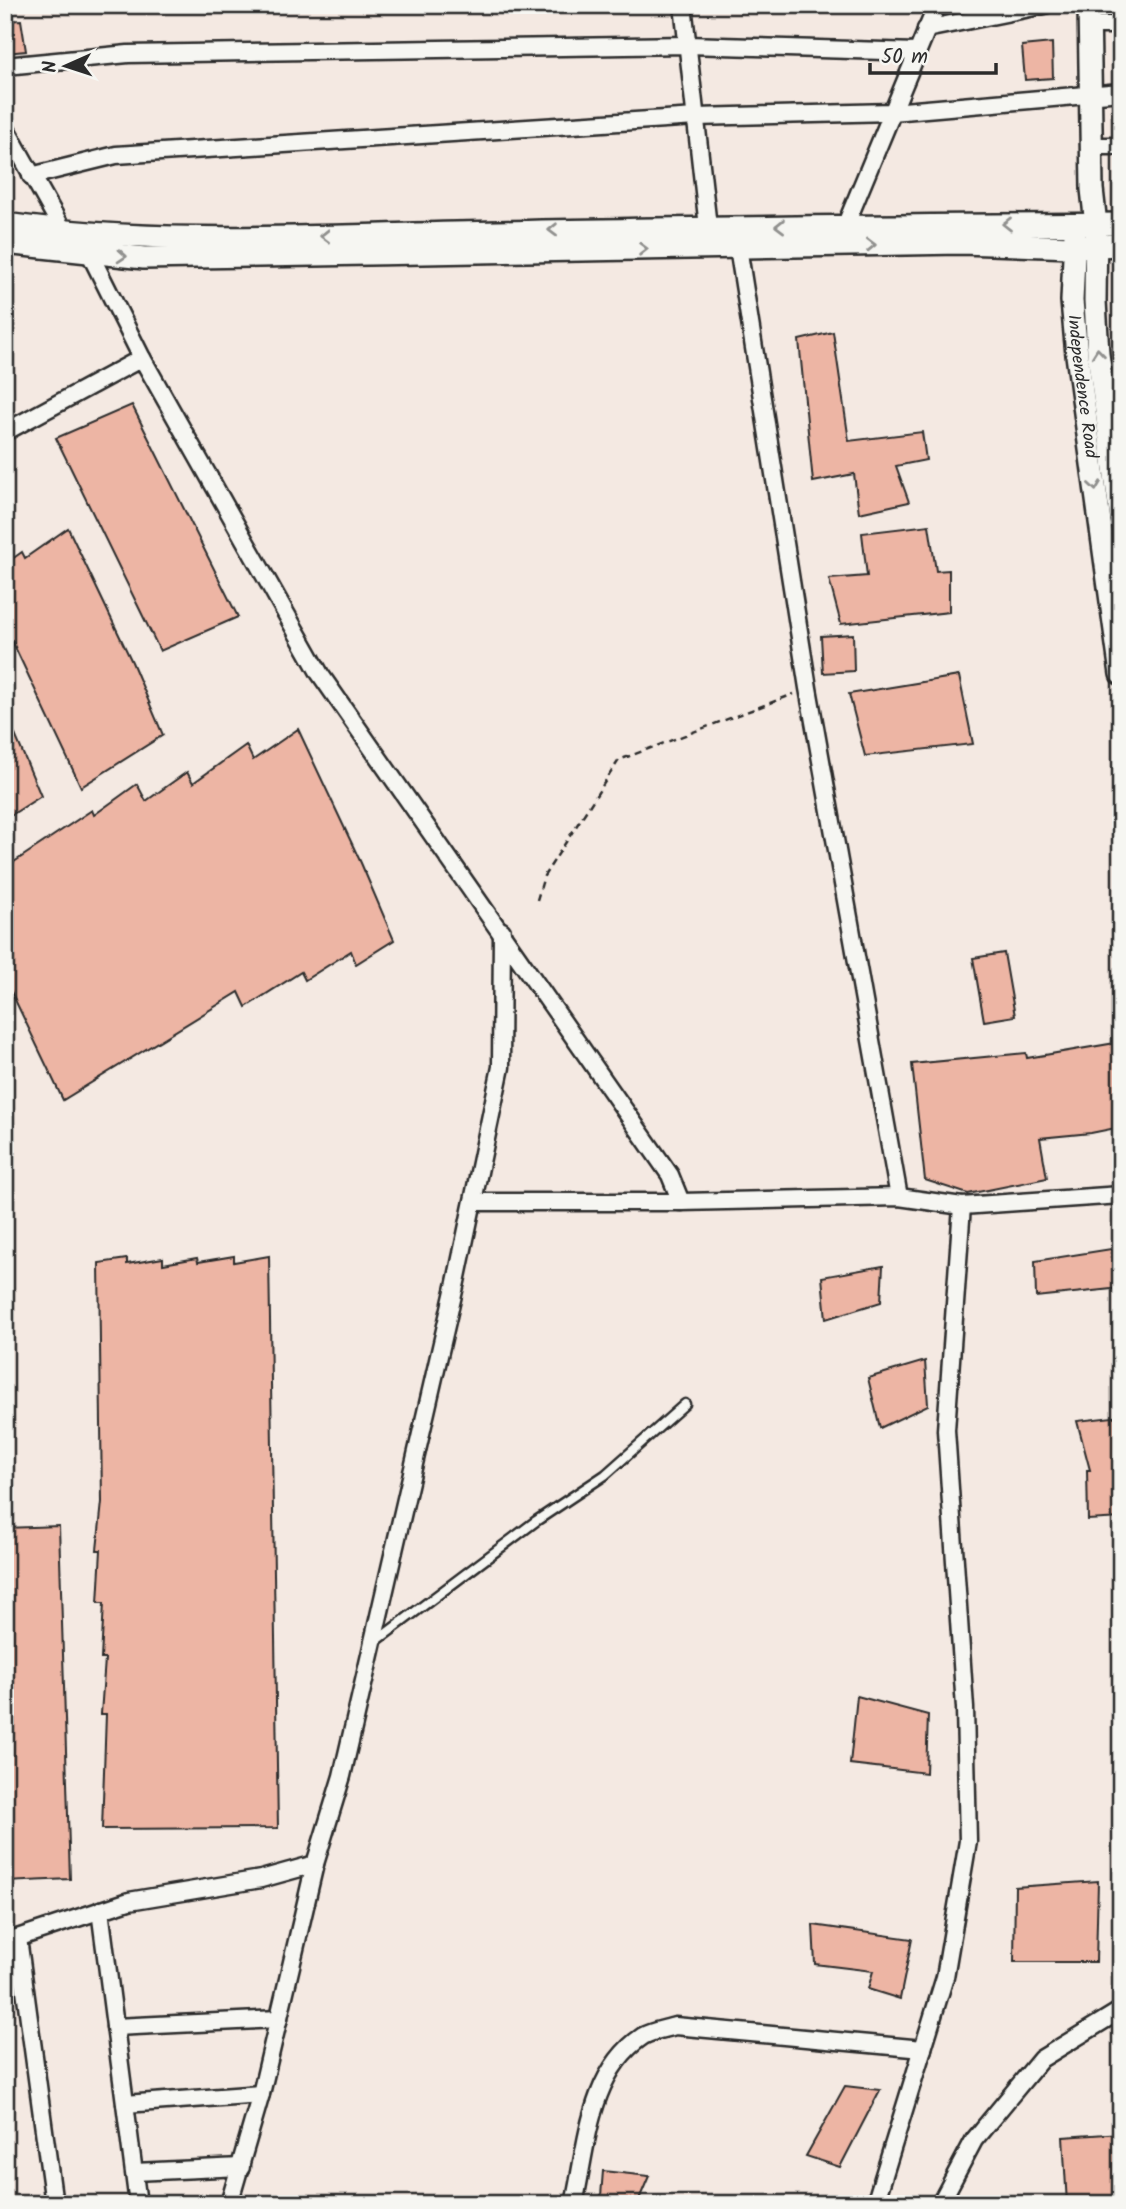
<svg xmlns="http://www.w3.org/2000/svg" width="1126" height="2209" viewBox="0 0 1126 2209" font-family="Kalam,sans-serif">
  <rect width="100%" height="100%" fill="#f4e9e2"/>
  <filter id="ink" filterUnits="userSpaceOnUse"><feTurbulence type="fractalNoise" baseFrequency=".0143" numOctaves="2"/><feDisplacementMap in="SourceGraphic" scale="14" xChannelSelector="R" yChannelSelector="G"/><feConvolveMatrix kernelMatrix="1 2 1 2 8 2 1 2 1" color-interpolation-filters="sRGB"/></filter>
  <g filter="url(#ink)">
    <g fill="#edb5a4" stroke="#2b2b2b" stroke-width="2">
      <polygon points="21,20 26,51 5,53 5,21"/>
      <polygon points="1052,43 1053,78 1025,80 1022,46"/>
      <polygon points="833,332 849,441 922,432 926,460 896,466 909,502 859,513 854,474 813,482 799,340"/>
      <polygon points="132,405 238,617 160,651 56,438"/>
      <polygon points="929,525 936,571 949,570 949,612 841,624 829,579 867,576 862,533"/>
      <polygon points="68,528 132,662 163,735 81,787 5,626 5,564 22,552 25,558"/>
      <polygon points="853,634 854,671 823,673 821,636"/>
      <polygon points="959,676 973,744 865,756 849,694"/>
      <polygon points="5,711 41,796 5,819"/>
      <polygon points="298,729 361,863 394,940 356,964 351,951 305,980 301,972 246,1007 239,992 63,1100 5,979 5,868 92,810 94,815 137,784 146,801 187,772 193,783 246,745 253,760"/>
      <polygon points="1004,953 1015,1016 984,1021 973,958"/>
      <polygon points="1121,1042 1121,1127 1091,1133 1040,1138 1047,1178 968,1194 925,1180 912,1064 1026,1053 1027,1058"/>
      <polygon points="1111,1249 1121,1254 1121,1288 1036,1297 1035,1261"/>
      <polygon points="234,1256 234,1262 269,1256 278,1828 102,1829 106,1714 101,1714 105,1659 101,1659 104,1603 98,1603 101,1550 97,1550 102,1502 99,1263 127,1259 127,1264 163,1258 163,1264 197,1258 198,1262"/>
      <polygon points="883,1266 881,1302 826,1319 822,1277"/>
      <polygon points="925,1361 928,1405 880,1428 868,1378"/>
      <polygon points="1121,1416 1121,1518 1088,1520 1087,1470 1090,1470 1077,1421"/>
      <polygon points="59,1526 70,1879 5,1882 5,1528"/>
      <polygon points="857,1696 928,1715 926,1773 850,1764"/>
      <polygon points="1098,1881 1096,1962 1014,1962 1015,1887"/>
      <polygon points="813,1925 912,1939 900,1999 868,1989 873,1971 815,1964"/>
      <polygon points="845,2086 880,2090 840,2167 806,2156"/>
      <polygon points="1121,2133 1121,2204 1067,2204 1063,2137"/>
      <polygon points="603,2171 649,2176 637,2204 601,2196"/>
    </g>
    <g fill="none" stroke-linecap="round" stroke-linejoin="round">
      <defs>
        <polyline id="lane" points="375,1642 536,1521 605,1475 685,1404"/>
        <g id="street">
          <polyline points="683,5 708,227"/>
          <polyline points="1090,25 1121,25"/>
          <polyline points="926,29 1045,5"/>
          <polyline points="5,66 128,54 687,45 917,52"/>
          <polyline points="5,127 64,232 90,254 142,358 320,674 670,1175 681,1202 899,1197 962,1206 1121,1195"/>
          <polyline points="1093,146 1121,146"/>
          <polyline points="31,176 116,155 696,117 892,112 1121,92"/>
          <polyline points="846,224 937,5"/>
          <polyline points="738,247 808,688 899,1197"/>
          <polyline points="5,432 142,358"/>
          <polyline points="473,1202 681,1202"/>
          <polyline points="100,1910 138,2204"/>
          <polyline points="18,1938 54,2204"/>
          <polyline points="5,1942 129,1901 261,1879 315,1864"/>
          <polyline points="115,2027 279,2019"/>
          <polyline points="125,2104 261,2094"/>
          <polyline points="135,2172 241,2167"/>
          <polyline points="229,2204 261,2094 315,1864 342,1776 456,1282 501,1067 502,931"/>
          <path d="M574,2204c13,-58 15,-132 69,-168 9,-5 22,-7 32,-10l248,23"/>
          <polyline points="875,2204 945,1977 968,1841 965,1708 946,1430 962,1206"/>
          <polyline points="940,2204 974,2140 1041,2059 1121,2010"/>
        </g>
        <g id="secondary">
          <polyline points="1089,5 1092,189 1096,225 1095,301 1098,354 1121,518"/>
          <path d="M5,224c163,23 329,11 493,8 208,-5 415,-6 623,-8"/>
          <path id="s1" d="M1075,235l-3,66 5,54 44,319"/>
          <polyline points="5,243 144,258 961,243 1073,247 1121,245"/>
        </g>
      </defs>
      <use href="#lane" stroke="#2b2b2b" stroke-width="13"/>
      <use href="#street" stroke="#2b2b2b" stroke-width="21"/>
      <use href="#secondary" stroke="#2b2b2b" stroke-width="26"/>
      <polyline stroke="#2b2b2b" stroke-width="2.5" stroke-dasharray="7 5" stroke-linecap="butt" points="537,900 544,876 619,760 794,694"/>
      <use href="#lane" stroke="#f6f6f2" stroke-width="8"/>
      <use href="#street" stroke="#f6f6f2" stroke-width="16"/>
      <use href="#secondary" stroke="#f6f6f2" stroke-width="21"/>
    </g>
    <defs><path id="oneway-chevron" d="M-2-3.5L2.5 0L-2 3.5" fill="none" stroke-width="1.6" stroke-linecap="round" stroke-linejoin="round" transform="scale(1.75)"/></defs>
    <g stroke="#90908e">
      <use href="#oneway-chevron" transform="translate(1007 224) rotate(180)"/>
      <use href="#oneway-chevron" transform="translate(780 226) rotate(179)"/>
      <use href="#oneway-chevron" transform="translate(553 230) rotate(179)"/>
      <use href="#oneway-chevron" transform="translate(325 236) rotate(179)"/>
      <use href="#oneway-chevron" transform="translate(871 245) rotate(-1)"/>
      <use href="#oneway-chevron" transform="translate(643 249) rotate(-1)"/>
      <use href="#oneway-chevron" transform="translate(122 256) rotate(4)"/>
      <use href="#oneway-chevron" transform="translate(1098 353) rotate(-96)"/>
      <use href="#oneway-chevron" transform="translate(1095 486) rotate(82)"/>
    </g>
  </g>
  <g text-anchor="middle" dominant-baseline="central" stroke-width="5" stroke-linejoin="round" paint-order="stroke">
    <g font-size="18" fill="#2b2b2b" stroke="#f6f6f2">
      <text stroke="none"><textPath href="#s1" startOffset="152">Independence Road</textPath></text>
    </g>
  </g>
  <rect width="1126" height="2209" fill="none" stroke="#f6f6f2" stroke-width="28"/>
  <rect x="14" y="14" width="1098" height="2181" fill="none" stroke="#2b2b2b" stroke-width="2.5" filter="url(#ink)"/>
  <g transform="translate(66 66) rotate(267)" stroke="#f6f6f2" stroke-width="5" paint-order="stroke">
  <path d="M0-5L12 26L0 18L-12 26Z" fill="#2b2b2b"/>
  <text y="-10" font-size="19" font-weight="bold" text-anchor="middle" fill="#2b2b2b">N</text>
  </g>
  <path d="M870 63v10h126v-10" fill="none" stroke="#2b2b2b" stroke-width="3.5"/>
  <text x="881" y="63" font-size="21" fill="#2b2b2b" stroke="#f6f6f2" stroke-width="5" paint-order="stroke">50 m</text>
</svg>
